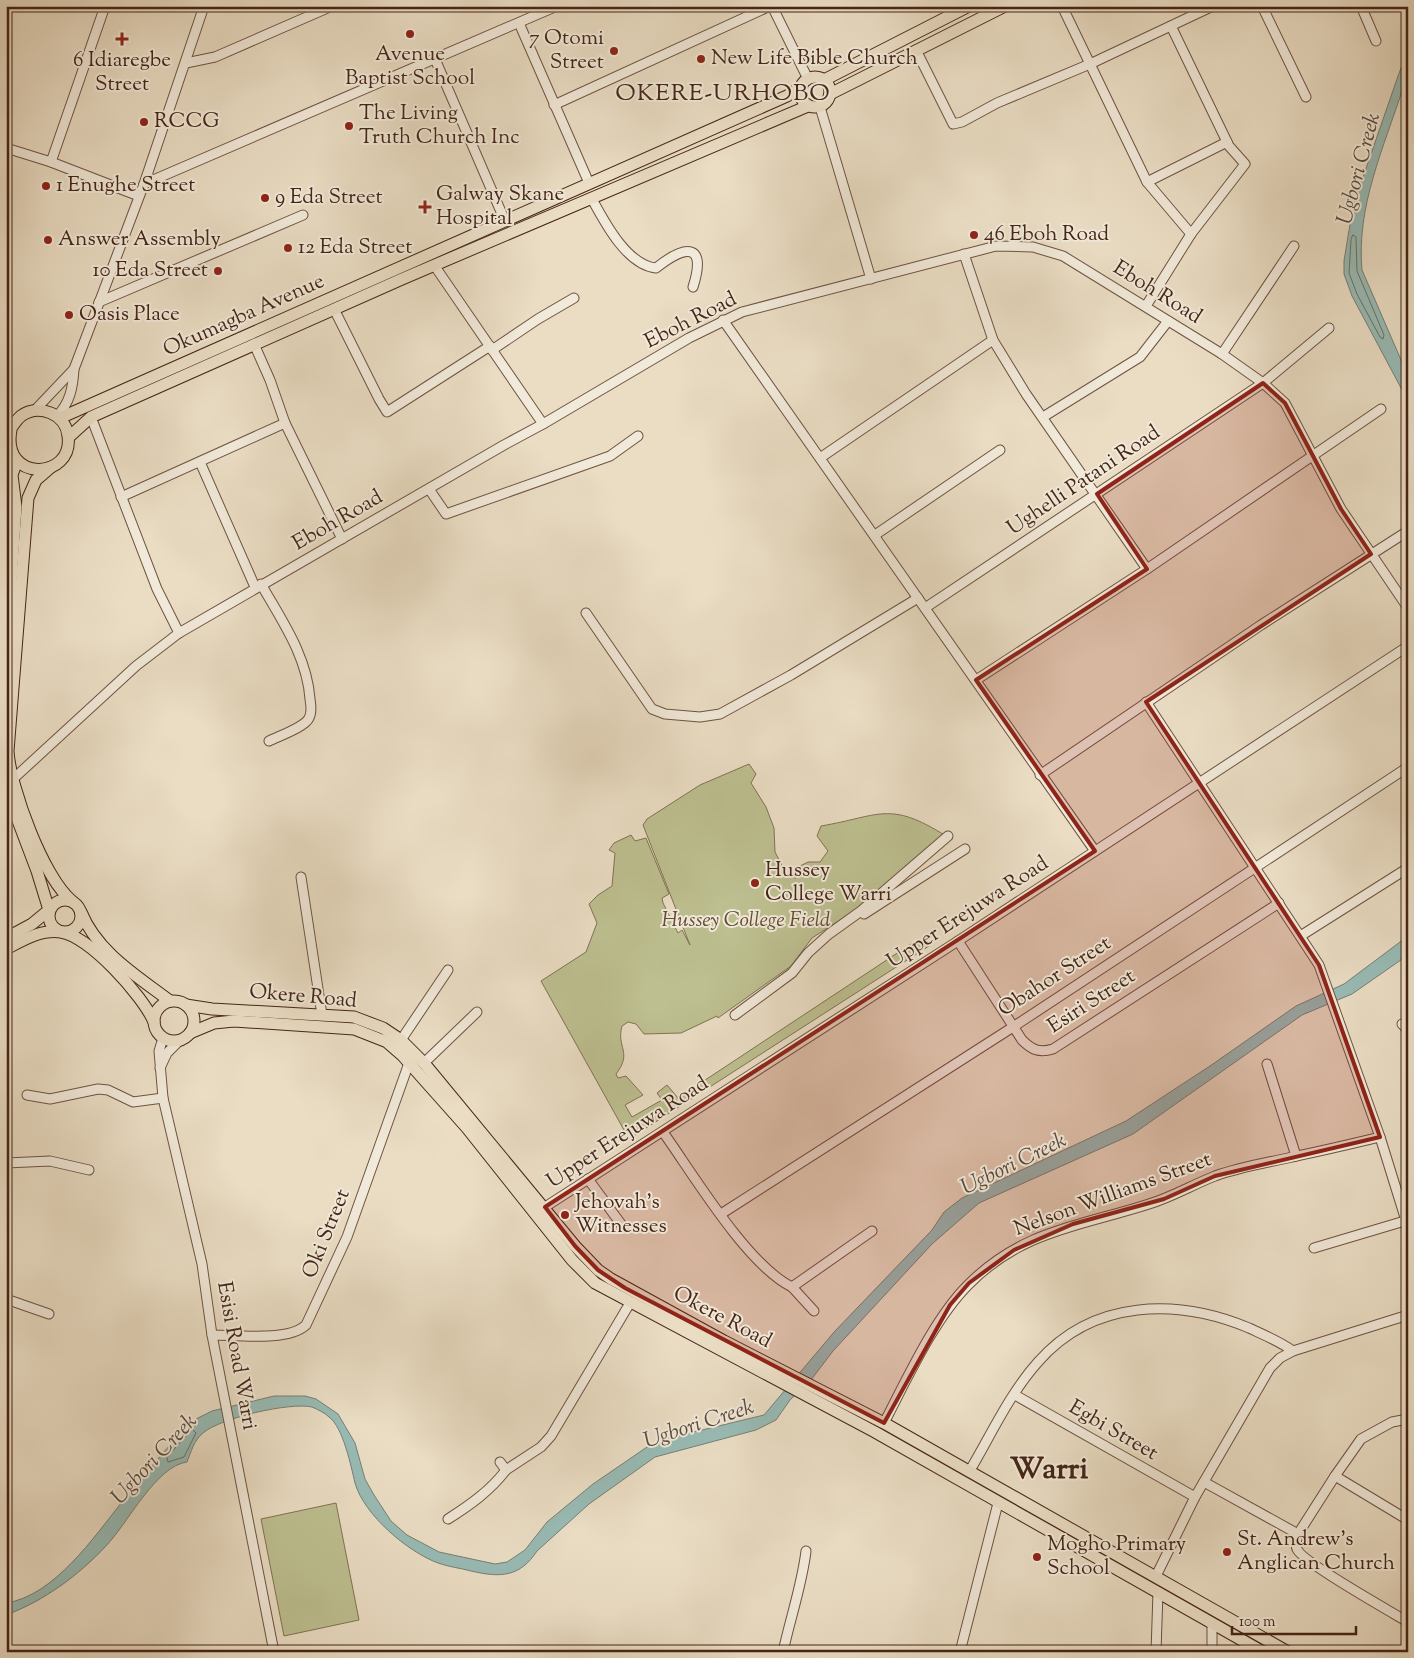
<svg xmlns="http://www.w3.org/2000/svg" width="1414" height="1658" viewBox="0 0 1414 1658" font-family="'Sorts Mill Goudy',serif">
  <rect width="100%" height="100%" fill="#eaddc4"/>
  <filter id="stains"><feTurbulence type="fractalNoise" baseFrequency=".004" numOctaves="4"/><feColorMatrix values="0 0 0 0 .2 0 0 0 0 .09 0 0 0 0 .02 0 0 0 .5 -.17"/></filter>
  <radialGradient id="worn" r=".72"><stop offset=".6" stop-color="#630" stop-opacity="0"/><stop offset="1" stop-color="#630" stop-opacity=".3"/></radialGradient>
  <g fill="#bdbf90" stroke="#817254">
    <path d="M749,764l7,10 -5,9 15,24 8,21 1,24 13,25 8,1 4,-12 8,-4h12l8,-11 -11,-15 4,-10c59,-10 68,-26 125,10l-86,71 -48,31 -21,28 -73,52 -1,-2 -36,17 -37,1 -8,-10 -8,-2 -6,4c-6,22 11,26 -6,48l2,4 8,-2 17,19 -18,10 7,12 30,-17 -5,-7 10,-8 11,13 236,-156 18,2 -303,195 -88,-158 45,-29 11,-29 -8,-19 9,-9 14,-9 3,-33 -6,-3 5,-7 17,-8 4,6 11,-3 23,56 -7,4 1,5 15,30 4,-3 8,15 -47,-120 4,-6 53,-34z"/>
    <polygon points="336,1503 359,1620 284,1636 261,1519"/>
  </g>
  <g fill="#98bbb5" stroke="#777f76">
    <path d="M1408,62v18l-5,8c-19,59 -47,119 -41,182l46,106v25l-56,-105 -8,-22v-13l9,-55 44,-127 4,-11z"/>
    <path d="M1408,936v19l-56,39 -50,21 -169,119 -154,69 -47,41 -99,107 -22,29 -21,20 -14,20 -20,10 -101,27 -66,47 -52,47c-17,26 -36,27 -66,20 -11,-3 -22,-4 -33,-8 -30,-11 -74,-48 -83,-80 -4,-17 -12,-56 -26,-66 -4,-4 -12,-8 -17,-10 -22,-5 -92,11 -109,26 -9,7 -12,19 -16,29 -31,4 -59,61 -81,84 -27,29 -62,55 -100,69v-12c48,-7 88,-66 116,-101 24,-28 47,-59 74,-83l16,-8 62,-15h31l11,3 22,15 17,29 10,36 9,16 17,26 16,14 32,17 56,12 12,-2 18,-12 22,-28 46,-38 54,-37 22,-9 95,-23 71,-84 97,-101 12,-18 18,-14 164,-77 84,-55 86,-60 48,-22z"/>
  </g>
  <g fill="none" stroke-linecap="round" stroke-linejoin="round">
    <g stroke="#6e7066" stroke-width="1">
      <polygon points="1353,235 1356,237 1357,271 1384,335 1383,339 1380,337 1357,294 1349,273 1351,240"/>
      <polygon points="192,1429 196,1433 184,1457 168,1462 167,1458"/>
    </g>
    <defs>
      <g id="minor">
        <polyline points="772,6 808,79"/>
        <polyline points="1062,6 1147,182 1191,234 1245,164 1229,146 1171,26"/>
        <polyline points="1262,6 1306,97"/>
        <polyline points="1361,6 1376,41"/>
        <polyline points="519,23 589,183"/>
        <polyline points="916,50 953,124 962,122 997,103 1090,64 1213,6"/>
        <polyline points="435,59 505,221"/>
        <polyline points="186,63 215,57 332,6"/>
        <polyline points="554,105 770,6"/>
        <polyline points="820,107 871,279"/>
        <polyline points="6,148 51,162 139,196"/>
        <polyline points="51,162 105,6"/>
        <polyline points="1147,182 1227,142"/>
        <polyline points="144,184 557,6"/>
        <path d="M592,199c13,24 35,66 64,69 30,-24 51,-25 37,19"/>
        <polyline points="964,254 993,340 1026,394 1147,569"/>
        <polyline points="434,265 543,424"/>
        <polyline points="99,302 303,215"/>
        <polyline points="1146,306 1191,234"/>
        <polyline points="334,309 379,399 387,412 490,346"/>
        <polyline points="723,320 1095,851"/>
        <polyline points="254,344 270,380 285,423 342,539"/>
        <polyline points="492,350 538,319 574,298"/>
        <polyline points="1222,354 1294,246"/>
        <polyline points="35,410 74,369"/>
        <path d="M57,416c13,-13 16,-29 17,-47l70,-185 60,-178"/>
        <polyline points="91,417 157,589 179,633"/>
        <polyline points="1043,417 1140,357 1168,321"/>
        <polyline points="820,458 993,340"/>
        <polyline points="200,462 255,587"/>
        <polyline points="429,489 446,514 610,456 638,436"/>
        <polyline points="121,497 285,423"/>
        <polyline points="875,535 1000,450"/>
        <path d="M261,584c21,37 46,72 49,115 1,6 2,14 -1,19 -4,9 -30,18 -40,23"/>
        <polyline points="925,608 1263,383 1329,328"/>
        <polyline points="586,613 652,709 665,714 700,717 720,714 791,675 918,598"/>
        <polyline points="976,680 1147,569 1381,409"/>
        <polyline points="1146,702 1319,965 1380,1137 1408,1227"/>
        <polyline points="1040,775 1261,625 1408,531"/>
        <polyline points="12,780 136,666 179,633 504,445 543,424 689,338 742,312 996,246 1033,247 1063,256 1222,354 1263,383 1285,403 1341,509 1408,608"/>
        <polyline points="301,877 322,1015"/>
        <polyline points="864,914 965,849"/>
        <polyline points="1302,935 1408,868"/>
        <path d="M958,941l64,99c10,10 17,13 31,9l226,-146"/>
        <polyline points="735,1015 792,973 808,953 829,934 861,911 948,836"/>
        <polyline points="1402,1024 1408,1030"/>
        <polyline points="163,1038 159,1051 163,1098 202,1264 212,1335 274,1652"/>
        <polyline points="401,1040 448,970"/>
        <polyline points="424,1063 477,1012"/>
        <polyline points="1267,1064 1296,1156"/>
        <polyline points="160,1068 167,1053 179,1041"/>
        <polyline points="27,1095 50,1099 98,1089 108,1090 133,1102 163,1098"/>
        <path d="M663,1132c30,42 84,133 129,155l80,-56"/>
        <polyline points="6,1163 50,1161 89,1170"/>
        <polyline points="588,1179 621,1224"/>
        <polyline points="545,1207 958,941 1408,646"/>
        <polyline points="721,1214 1013,1027 1408,767"/>
        <polyline points="1314,1248 1408,1220"/>
        <polyline points="792,1287 814,1311"/>
        <polyline points="6,1299 49,1314"/>
        <path d="M212,1335c24,0 76,7 94,-10l41,-88 62,-174"/>
        <polyline points="1015,1395 1195,1497"/>
        <path d="M1408,1419l-16,3 -31,17 -26,37 -37,58c-1,5 -3,11 -1,15 4,12 94,63 111,73"/>
        <path d="M884,1423c23,-44 50,-104 84,-138 54,-55 113,-59 181,-81 23,-7 43,-19 66,-28 25,-9 51,-13 77,-19 29,-6 59,-13 88,-20"/>
        <polyline points="500,1462 506,1470 541,1447 551,1436 630,1303"/>
        <path d="M969,1472c22,-37 41,-79 69,-110 55,-63 139,-64 211,-34 15,7 30,13 44,23"/>
        <polyline points="1335,1476 1408,1520"/>
        <polyline points="1204,1482 1298,1534"/>
        <path d="M448,1519c22,-14 42,-28 58,-49"/>
        <polyline points="1156,1576 1195,1497 1270,1368 1280,1358 1293,1351 1408,1315"/>
        <path d="M783,1652c7,-33 19,-67 23,-101"/>
        <polyline points="960,1652 998,1503"/>
        <polyline points="1156,1652 1158,1592"/>
        <polyline points="1212,1652 1212,1623"/>
      </g>
      <g id="major">
        <circle cx="815" cy="92" r="15"/>
        <polyline points="824,80 969,6"/>
        <polyline points="830,94 1005,6"/>
        <polyline points="60,418 787,96 800,88"/>
        <path d="M6,434c6,-6 9,-13 15,-18 18,-13 45,-2 47,20 6,44 -67,47 -57,-6"/>
        <polyline points="69,437 91,417 402,279 808,106"/>
        <path d="M51,467l-15,13 -8,18 -20,253c2,36 36,128 64,150"/>
        <polyline points="6,655 16,507 12,475 17,461"/>
        <polyline points="6,789 37,871 49,910 32,924 6,938"/>
        <circle cx="65" cy="916" r="16"/>
        <path d="M81,912c16,40 56,64 89,89"/>
        <path d="M6,949c17,-9 35,-20 55,-17 28,4 82,64 93,90"/>
        <circle cx="174" cy="1021" r="20"/>
        <polyline points="186,1005 212,1009 354,1017 383,1028 401,1040 424,1063 575,1246 598,1270 611,1279 724,1341 884,1423 1288,1652"/>
        <polyline points="190,1033 214,1023 234,1021 354,1029 387,1042 402,1055 467,1128 572,1260 595,1283 875,1432 1263,1652"/>
      </g>
    </defs>
    <use href="#minor" stroke="#6e5342" stroke-width="11"/>
    <use href="#major" stroke="#452517" stroke-width="13"/>
    <use href="#minor" stroke="#f1e9d9" stroke-width="9"/>
    <use href="#major" stroke="#eaddc4" stroke-width="11"/>
  </g>
  <path fill="#8f2418" fill-opacity="0.2" stroke="#8f2418" stroke-width="4" stroke-linejoin="round" d="M1263,383l22,20 56,106 30,45 -225,148 173,263 61,172 -165,39 -51,23 -91,25 -59,26 -45,33 -19,22 -66,118 -259,-135 -27,-18 -23,-24 -30,-39 550,-356 -119,-171 171,-111 -50,-75z"/>
  <g fill="#8f2418" stroke="#f1e9d9" stroke-width="2">
    <circle cx="410" cy="34" r="5"/>
    <path d="M119.5 31.5h5v5h5v5h-5v5h-5v-5h-5v-5h5z"/>
    <circle cx="614" cy="51" r="5"/>
    <circle cx="701" cy="59" r="5"/>
    <circle cx="144" cy="122" r="5"/>
    <circle cx="349" cy="126" r="5"/>
    <circle cx="46" cy="186" r="5"/>
    <circle cx="265" cy="198" r="5"/>
    <path d="M422.5 199.5h5v5h5v5h-5v5h-5v-5h-5v-5h5z"/>
    <circle cx="974" cy="235" r="5"/>
    <circle cx="48" cy="240" r="5"/>
    <circle cx="288" cy="248" r="5"/>
    <circle cx="218" cy="271" r="5"/>
    <circle cx="69" cy="315" r="5"/>
    <circle cx="755" cy="883" r="5"/>
    <circle cx="565" cy="1215" r="5"/>
    <circle cx="1227" cy="1552" r="5"/>
    <circle cx="1037" cy="1557" r="5"/>
  </g>
  <g text-anchor="middle" dominant-baseline="central" stroke-width="4" stroke-linejoin="round" paint-order="stroke">
    <g font-size="21" fill="#452517" stroke="#f1e9d9" text-anchor="start">
      <text x="604" y="39" text-anchor="end">7 Otomi<tspan x="604" dy="24">Street</tspan></text>
      <text x="410" y="55" text-anchor="middle">Avenue<tspan x="410" dy="24">Baptist School</tspan></text>
      <text x="711" y="59">New Life Bible Church</text>
      <text x="122" y="61" text-anchor="middle">6 Idiaregbe<tspan x="122" dy="24">Street</tspan></text>
      <text x="359" y="114">The Living<tspan x="359" dy="24">Truth Church Inc</tspan></text>
      <text x="154" y="122">RCCG</text>
      <text x="56" y="186">1 Enughe Street</text>
      <text x="436" y="195">Galway Skane<tspan x="436" dy="24">Hospital</tspan></text>
      <text x="275" y="198">9 Eda Street</text>
      <text x="984" y="235">46 Eboh Road</text>
      <text x="58" y="240">Answer Assembly</text>
      <text x="298" y="248">12 Eda Street</text>
      <text x="208" y="271" text-anchor="end">10 Eda Street</text>
      <text x="79" y="315">Oasis Place</text>
      <text x="765" y="871">Hussey<tspan x="765" dy="24">College Warri</tspan></text>
      <text x="575" y="1203">Jehovah's<tspan x="575" dy="24">Witnesses</tspan></text>
      <text x="1237" y="1540">St. Andrew's<tspan x="1237" dy="24">Anglican Church</tspan></text>
      <text x="1047" y="1545">Mogho Primary<tspan x="1047" dy="24">School</tspan></text>
    </g>
    <g font-size="21" fill="#452517" stroke="#f1e9d9">
      <text transform="translate(1157 293) rotate(32)">Eboh Road</text>
      <text transform="translate(244 316) rotate(-24)">Okumagba Avenue</text>
      <text transform="translate(691 321) rotate(-27)">Eboh Road</text>
      <text transform="translate(1084 481) rotate(-34)">Ughelli Patani Road</text>
      <text transform="translate(338 521) rotate(-30)">Eboh Road</text>
      <text transform="translate(968 913) rotate(-33)">Upper Erejuwa Road</text>
      <text transform="translate(1055 977) rotate(-33)">Obahor Street</text>
      <text transform="translate(303 997) rotate(5)">Okere Road</text>
      <text transform="translate(1092 1002) rotate(-33)">Esiri Street</text>
      <text transform="translate(628 1133) rotate(-33)">Upper Erejuwa Road</text>
      <text transform="translate(1113 1195) rotate(-20)">Nelson Williams Street</text>
      <text transform="translate(327 1234) rotate(-68)">Oki Street</text>
      <text transform="translate(722 1318) rotate(28)">Okere Road</text>
      <text transform="translate(236 1356) rotate(80)">Esisi Road Warri</text>
      <text transform="translate(1113 1431) rotate(30)">Egbi Street</text>
    </g>
    <g font-size="21" font-style="italic" fill="#634c35" stroke="#f1e9d9">
      <text x="746" y="921">Hussey College Field</text>
    </g>
    <g font-size="22" font-style="italic" fill="#5a4a3e" stroke="#f1e9d9">
      <text transform="translate(1360 169) rotate(-75)">Ugbori Creek</text>
      <text transform="translate(1014 1165) rotate(-26)">Ugbori Creek</text>
      <text transform="translate(699 1425) rotate(-18)">Ugbori Creek</text>
      <text transform="translate(155 1460) rotate(-47)">Ugbori Creek</text>
    </g>
    <g font-size="24" letter-spacing="1" fill="#452517" stroke="#f1e9d9">
      <text x="723" y="94">OKERE-URHOBO</text>
    </g>
    <g font-size="31" font-weight="bold" fill="#452517" stroke="#f1e9d9">
      <text x="1049" y="1470">Warri</text>
    </g>
  </g>
  <rect width="1414" height="1658" fill="none" stroke="#eaddc4" stroke-width="25"/>
  <rect x="8" y="8" width="1399" height="1643" fill="none" stroke="#452517" stroke-width="2.5"/>
  <rect x="12" y="12" width="1389" height="1633" fill="none" stroke="#452517"/>
  <path d="M1232 1626v8h124v-8" fill="none" stroke="#452517" stroke-width="2.5"/>
  <text x="1239" y="1626" font-size="15" fill="#452517" stroke="#f1e9d9" stroke-width="4" paint-order="stroke">100 m</text>
  <rect width="100%" height="100%" filter="url(#stains)"/>
  <rect width="100%" height="100%" fill="url(#worn)"/>
</svg>
